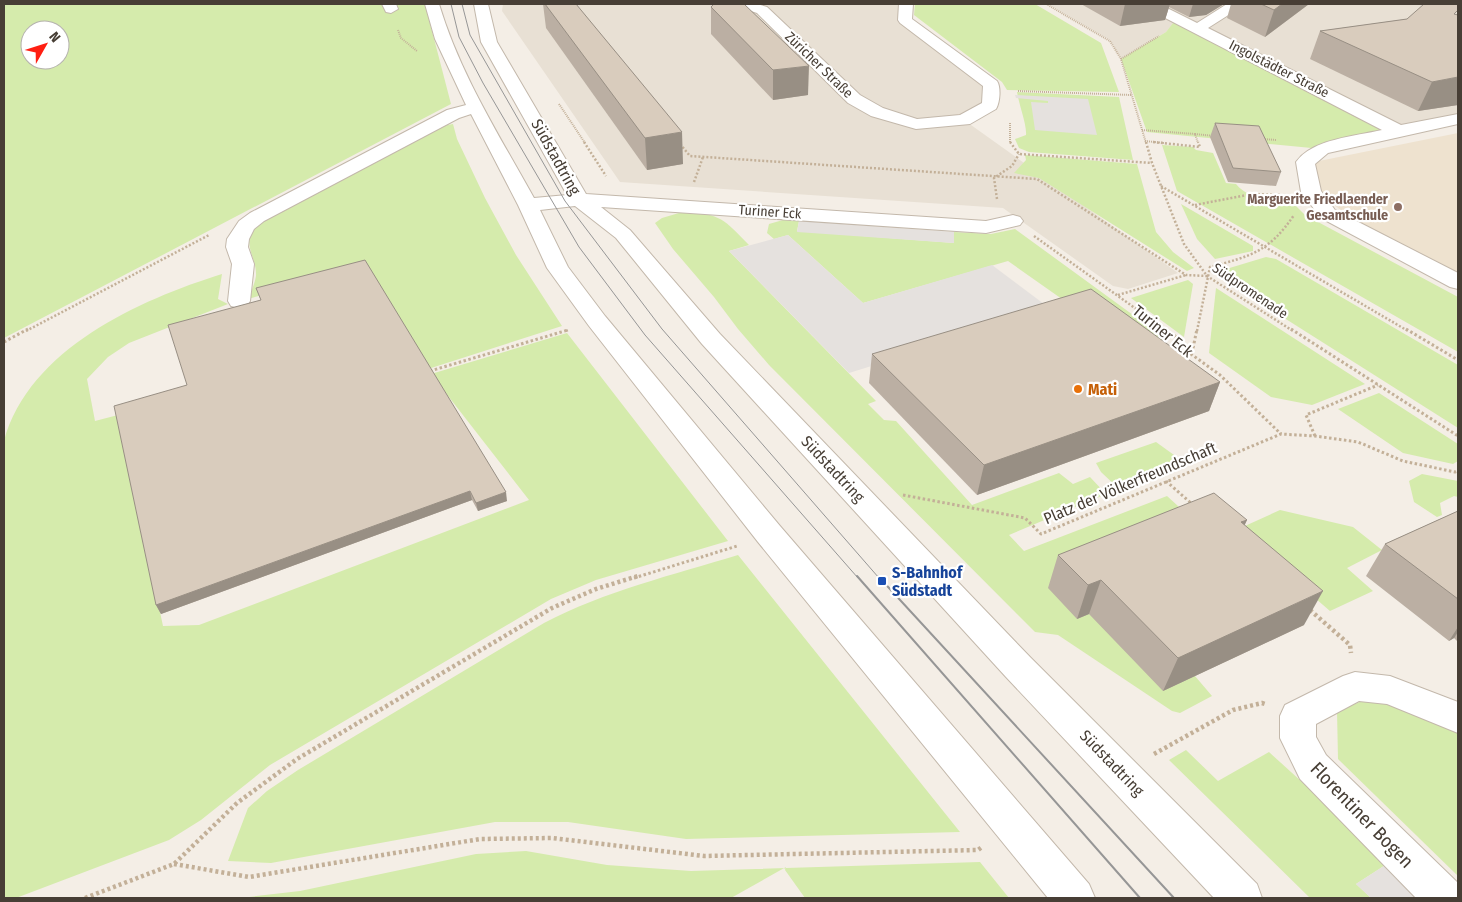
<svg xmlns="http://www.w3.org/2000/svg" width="1462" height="902" viewBox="0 0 1462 902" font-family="'Fira Sans Condensed',sans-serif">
  <rect width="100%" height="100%" fill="#f4eee6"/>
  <g fill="#e8e0d4">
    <polygon points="503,4 905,4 905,20 990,84 990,104 964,120 1178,273 1128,289 1113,286 1003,208 620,182 502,11"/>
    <polygon points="1047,4 1458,4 1458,119 1399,131 1178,18 1166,32 1121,59 1110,40"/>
  </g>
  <polygon fill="#eee2cf" points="1458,133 1458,275 1356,222 1318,192 1314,162"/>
  <g fill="#d5ebac" fill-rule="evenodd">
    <path d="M4,4h421l26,100 -447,234zM30,30h30v30h-30z"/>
    <polygon points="915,4 1035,4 1101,43 1119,92 1007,90 1002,82 914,15"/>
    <polygon points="1177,18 1399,131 1322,149 1147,132 1121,59 1166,32"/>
    <path d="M1017,92l102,5 14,63 -104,-8 -10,-4 -4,-9 11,-4c1,-10 -7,-30 -9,-43z"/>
    <path d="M453,124l4,15 28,59 31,57 46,71 -134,43 -121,-86 -59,16c3,-7 7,-16 8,-23 1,-19 -14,-29 -2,-50l188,-100z"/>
    <path d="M1162,145l31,2 3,3 17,3 13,30 10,1c13,17 37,13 57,14l4,9 8,8 153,82v55l-281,-161z"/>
    <polygon points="1025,155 1137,164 1156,232 1173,252 1194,268 1187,271 1039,178 1014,173 1026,160"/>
    <polygon points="1181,204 1253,246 1253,251 1215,259 1197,239"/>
    <path d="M679,213c40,-1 44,5 70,32l-20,6 147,150 -8,3 16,16 12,1 76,84 87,-32 14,11 17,-7 16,17 -97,41 15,16 143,-55 33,30 -50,62 45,88 17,20 -32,17 -8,-2 -114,-76 -23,-3 -266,-267 -31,-36 -24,-32 -41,-48 -18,-26 7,-5z"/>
    <polygon points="783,220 799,221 797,231 954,243 954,232 991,234 1015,229 1166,339 1144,344 1069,304 1008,261 863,303 788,235 774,239 767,233 769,224"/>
    <polygon points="1266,257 1276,259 1458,365 1458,428 1213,273"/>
    <path d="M222,274l-4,25 10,5 -99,39 -21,14 -21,22 8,42 23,-6 45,211 36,-1 330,-125 -98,-126 136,-41 161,208 -132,39 -45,19 -281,166 -69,55 -32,20 -153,58h-12v-457c25,-92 135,-141 218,-167z"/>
    <polygon points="1188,280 1193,284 1184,337 1131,298"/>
    <polygon points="1216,288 1365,384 1312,405 1271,397 1209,353"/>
    <polygon points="1379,393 1458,444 1458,461 1453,464 1403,453 1338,409"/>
    <polygon points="1156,442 1174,455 1169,471 1119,489 1101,472 1096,463"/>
    <polygon points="1422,474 1458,481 1458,497 1454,496 1440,503 1442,515 1437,517 1414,502 1409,481"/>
    <polygon points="1280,510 1353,527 1382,550 1347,568 1373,591 1330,611 1236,530"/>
    <path d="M738,555l222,277 -274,7 -118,-17h-73l-224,41 -43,-2 20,-53 19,-17 31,-21 246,-147c61,-32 129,-48 194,-68z"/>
    <polygon points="1375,696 1437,717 1458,731 1458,876 1338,759 1337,711"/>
    <polygon points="1186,750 1218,781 1269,752 1390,862 1356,884 1371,898 1310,898 1169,760"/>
    <polygon points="526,851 607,865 691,871 980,862 1009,898 805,898 785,870 786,867 731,898 240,898 300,891 476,854"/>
  </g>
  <g fill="#e5e1de">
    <polygon points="1015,95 1088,99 1097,135 1035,130 1031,102 1048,103 1048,101 1016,98"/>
    <polygon points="799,221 954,232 954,243 797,232"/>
    <polygon points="788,235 863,303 992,265 1052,310 849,373 729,251"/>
    <polygon points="1390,862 1428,898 1371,898 1356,884"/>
  </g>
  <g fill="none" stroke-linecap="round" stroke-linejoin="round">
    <defs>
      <g id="minor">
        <polygon points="382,4 396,4 398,9 391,13 386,12"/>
        <path d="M425,4h14c21,70 60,131 95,194l33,-3 -86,-153 -7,-38h14l9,38 89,152 400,27 27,-6 7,2 3,4 -3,4 -34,8 -385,-26 29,23 90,104 310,323 227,227 5,14h-48l-208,-221 -304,-333 -86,-106 -41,-32 -35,4 28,57 37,49 175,210 309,358 6,14h-47l-290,-356 -169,-216 -42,-58 -29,-63 -47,-91 -12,4 -195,103 -10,8 -5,10 -1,8 6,17 -4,37 -3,5 -8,2 -8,-2 -3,-5 4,-37 -6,-17 1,-8 12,-18 11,-8 197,-103 19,-5 -31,-66z"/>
        <path d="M737,4h20l10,3 93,88 23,13 34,11 43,-4 22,-12 1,-17 -83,-63 -2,-3 1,-16h14l-1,15 85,62c4,6 3,21 -1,28l-26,15 -54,5 -45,-13 -23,-13 -91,-90 -18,-6z"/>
        <path d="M1142,4h17l38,19 30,-19h16l-2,3 -33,21 193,97 57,-11v10l-130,29 -13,11 6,27 14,19 123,63v16l-8,-2 -129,-69 -20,-26 -5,-30c16,-23 60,-26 86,-32l-238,-123z"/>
        <polygon points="1355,672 1390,676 1458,702 1458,733 1387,704 1359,701 1316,724 1316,737 1326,755 1458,883 1458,898 1416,898 1300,779 1280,738 1280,716 1285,705 1343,676"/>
      </g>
    </defs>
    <use href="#minor" stroke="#c3b8ab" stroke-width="2"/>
    <g stroke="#c3b098" stroke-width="2" stroke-dasharray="1 1" stroke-linecap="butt">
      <polyline points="1046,4 1110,41 1121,59 1146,143"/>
      <polyline points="398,30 401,38 417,51"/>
      <polyline points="1121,59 1159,36"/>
      <polyline points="1018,91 1131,95"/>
      <polyline points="559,104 585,143"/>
      <polyline points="1010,123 1010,143"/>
      <polyline points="1142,130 1195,134 1198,143"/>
      <polyline points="1195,134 1214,136"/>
      <polyline points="1263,139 1276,140"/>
      <polyline points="1145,141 1164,143"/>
    </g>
    <g stroke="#c3b098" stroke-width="2.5" stroke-dasharray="2 2" stroke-linecap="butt">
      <polyline points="584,142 606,176"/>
      <polyline points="1010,142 1019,154 1152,163"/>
      <polyline points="1146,142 1152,163 1184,244 1207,276 1293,331"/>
      <polyline points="1153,142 1200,147 1198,142"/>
      <polyline points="680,144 690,156 1037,179 1186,275 1207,276"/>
      <polyline points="694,182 703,157"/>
      <polyline points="1161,186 1408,331"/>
      <polyline points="997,199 994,178 1012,166 1019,154"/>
      <polyline points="1195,205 1252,194 1282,195"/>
      <polyline points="1034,236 1167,331"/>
      <polyline points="1118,295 1186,275"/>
      <polyline points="26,331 209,235"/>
      <polyline points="566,331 568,330"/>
      <path d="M1197,331l13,-64c41,-11 59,-15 84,-52"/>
    </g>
    <g stroke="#c3b098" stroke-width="3" stroke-dasharray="2.5 2.5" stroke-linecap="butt">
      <polyline points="1166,329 1175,336 1191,354 1220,375 1281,434"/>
      <polyline points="1291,329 1458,436"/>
      <polyline points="1406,329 1458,360"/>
      <polyline points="4,342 28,329"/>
      <polyline points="1192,353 1197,329"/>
      <polyline points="430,371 568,330"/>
      <polyline points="1315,436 1306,415 1378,385"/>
      <polyline points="1166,481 1192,504"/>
      <polyline points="903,495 1025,518 1041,534 1281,434 1315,436 1358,442 1403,461 1455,472 1458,471"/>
      <polyline points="634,578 737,546"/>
    </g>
    <g stroke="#c3b098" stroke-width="4.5" stroke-dasharray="3 3" stroke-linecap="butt">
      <polyline points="1310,610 1350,645 1351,653"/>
      <polyline points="1154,754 1233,710 1262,703 1265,704"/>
      <polyline points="174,864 249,877 480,839 552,838 704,856 978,850 982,847"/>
      <polyline points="85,898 174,864 237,803 297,759 552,608 596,589 638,576"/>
    </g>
    <use href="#minor" fill="#fff" fill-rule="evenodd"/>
    <g stroke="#969696" stroke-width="1">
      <polyline points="451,4 459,37 483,83 579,247 645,335 858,578"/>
      <polyline points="462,4 470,35 565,201 662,329 879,578"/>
    </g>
    <g stroke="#969696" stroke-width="2">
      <polyline points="857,576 1140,898"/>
      <polyline points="878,576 1174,898"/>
    </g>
  </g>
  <g fill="#bbafa3">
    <polygon points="543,4 576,4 683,164 647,170 546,28"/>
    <polygon points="1081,4 1224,4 1206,15 1189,17 1169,7 1165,20 1120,26"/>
    <polygon points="1231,4 1309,4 1265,37 1227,18"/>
    <polygon points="711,7 808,95 773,100 711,34"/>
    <polygon points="1407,19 1458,105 1418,111 1310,59 1320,31"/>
    <polygon points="1215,123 1281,172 1276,186 1228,182 1210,137"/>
    <polygon points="256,288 507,501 478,511 472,500 161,614 156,605 261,301"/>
    <polygon points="872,354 1220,382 1209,411 977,495 869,383"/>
    <polygon points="1458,511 1458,642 1454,638 1449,641 1366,576 1385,544"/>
    <polygon points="1247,520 1244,525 1304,625 1163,691 1089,614 1077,619 1048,588 1058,555"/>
  </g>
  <g fill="#988f84">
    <polygon points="1125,4 1170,4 1165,20 1120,26"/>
    <polygon points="1193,4 1224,4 1206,15 1189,17"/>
    <polygon points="1282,4 1309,4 1265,37 1274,10"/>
    <polygon points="809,66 808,95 773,100 773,70"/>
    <polygon points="1458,77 1458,105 1418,111 1432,82"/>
    <polygon points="682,132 683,164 647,170 645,138"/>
    <polygon points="1220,382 1209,411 977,495 984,465"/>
    <polygon points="470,491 472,500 161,614 156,605"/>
    <polygon points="506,492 507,501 478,511 476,503"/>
    <polygon points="1247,520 1232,553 1241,522"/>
    <polygon points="1101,580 1089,614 1077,619 1088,585"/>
    <polygon points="1323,591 1304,625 1163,691 1178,658"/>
    <polygon points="1458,627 1458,632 1454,638 1449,641"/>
  </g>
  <g fill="#d9ccbd" stroke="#988f84">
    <polygon points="545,4 576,4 682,132 645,138"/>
    <polygon points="714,4 744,4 809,66 773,70 711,7"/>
    <polygon points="1261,4 1282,4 1274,10"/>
    <polygon points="1424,4 1458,4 1458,10 1454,14 1458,15 1458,77 1432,82 1320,31 1407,19"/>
    <polygon points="1215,123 1259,126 1281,172 1233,168"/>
    <polygon points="365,260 506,492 476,503 470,491 156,605 114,406 187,385 168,325 261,300 256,288"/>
    <polygon points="1091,289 1220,382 984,465 872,354"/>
    <polygon points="1214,493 1247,520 1241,522 1323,591 1178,658 1101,580 1088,585 1058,555"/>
    <polygon points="1458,511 1458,599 1385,544"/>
  </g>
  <circle fill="#8d6e63" stroke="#fff" stroke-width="2" cx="1398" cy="207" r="5"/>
  <circle fill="#e8710a" stroke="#fff" stroke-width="2" cx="1078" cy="389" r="5"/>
  <rect fill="#1a4fb4" stroke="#fff" stroke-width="2" x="877" y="576" width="10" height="10" rx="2.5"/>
  <g text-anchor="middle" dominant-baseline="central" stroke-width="4.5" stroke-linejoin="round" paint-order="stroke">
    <g font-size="14" fill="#473e35" stroke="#fff">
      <text transform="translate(819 65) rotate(44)">Züricher Straße</text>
      <text transform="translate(1279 69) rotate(27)">Ingolstädter Straße</text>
      <text transform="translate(770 212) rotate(4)">Turiner Eck</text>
      <text transform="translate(1250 291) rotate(34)">Südpromenade</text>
    </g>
    <g font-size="14" font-weight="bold" fill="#785e54" stroke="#fff" text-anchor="end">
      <text x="1388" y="199">Marguerite Friedlaender<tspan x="1388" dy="16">Gesamtschule</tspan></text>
    </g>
    <g font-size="16" fill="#473e35" stroke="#fff">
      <text transform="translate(556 157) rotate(61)">Südstadtring</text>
      <text transform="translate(1163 331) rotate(39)">Turiner Eck</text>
      <text transform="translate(833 469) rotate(47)">Südstadtring</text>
      <text transform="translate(1130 483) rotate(-23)">Platz der Völkerfreundschaft</text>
      <text transform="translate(1112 763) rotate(46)">Südstadtring</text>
    </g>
    <g font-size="16" font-weight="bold" fill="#c56008" stroke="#fff" text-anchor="start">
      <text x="1088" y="389">Mati</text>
    </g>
    <g font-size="16" font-weight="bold" fill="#164399" stroke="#fff" text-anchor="start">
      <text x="892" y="572">S-Bahnhof<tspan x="892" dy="18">Südstadt</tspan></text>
    </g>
    <g font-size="19" fill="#473e35" stroke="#fff">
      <text transform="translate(1362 815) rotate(46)">Florentiner Bogen</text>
    </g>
  </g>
  <rect width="1462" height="902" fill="none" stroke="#473e35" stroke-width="10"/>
  <g transform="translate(45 45) rotate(51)"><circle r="24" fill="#ffffff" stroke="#b5b2ae"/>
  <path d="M0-4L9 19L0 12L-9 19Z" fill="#ff1f12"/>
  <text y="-8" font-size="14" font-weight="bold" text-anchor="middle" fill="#473e35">N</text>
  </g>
</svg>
